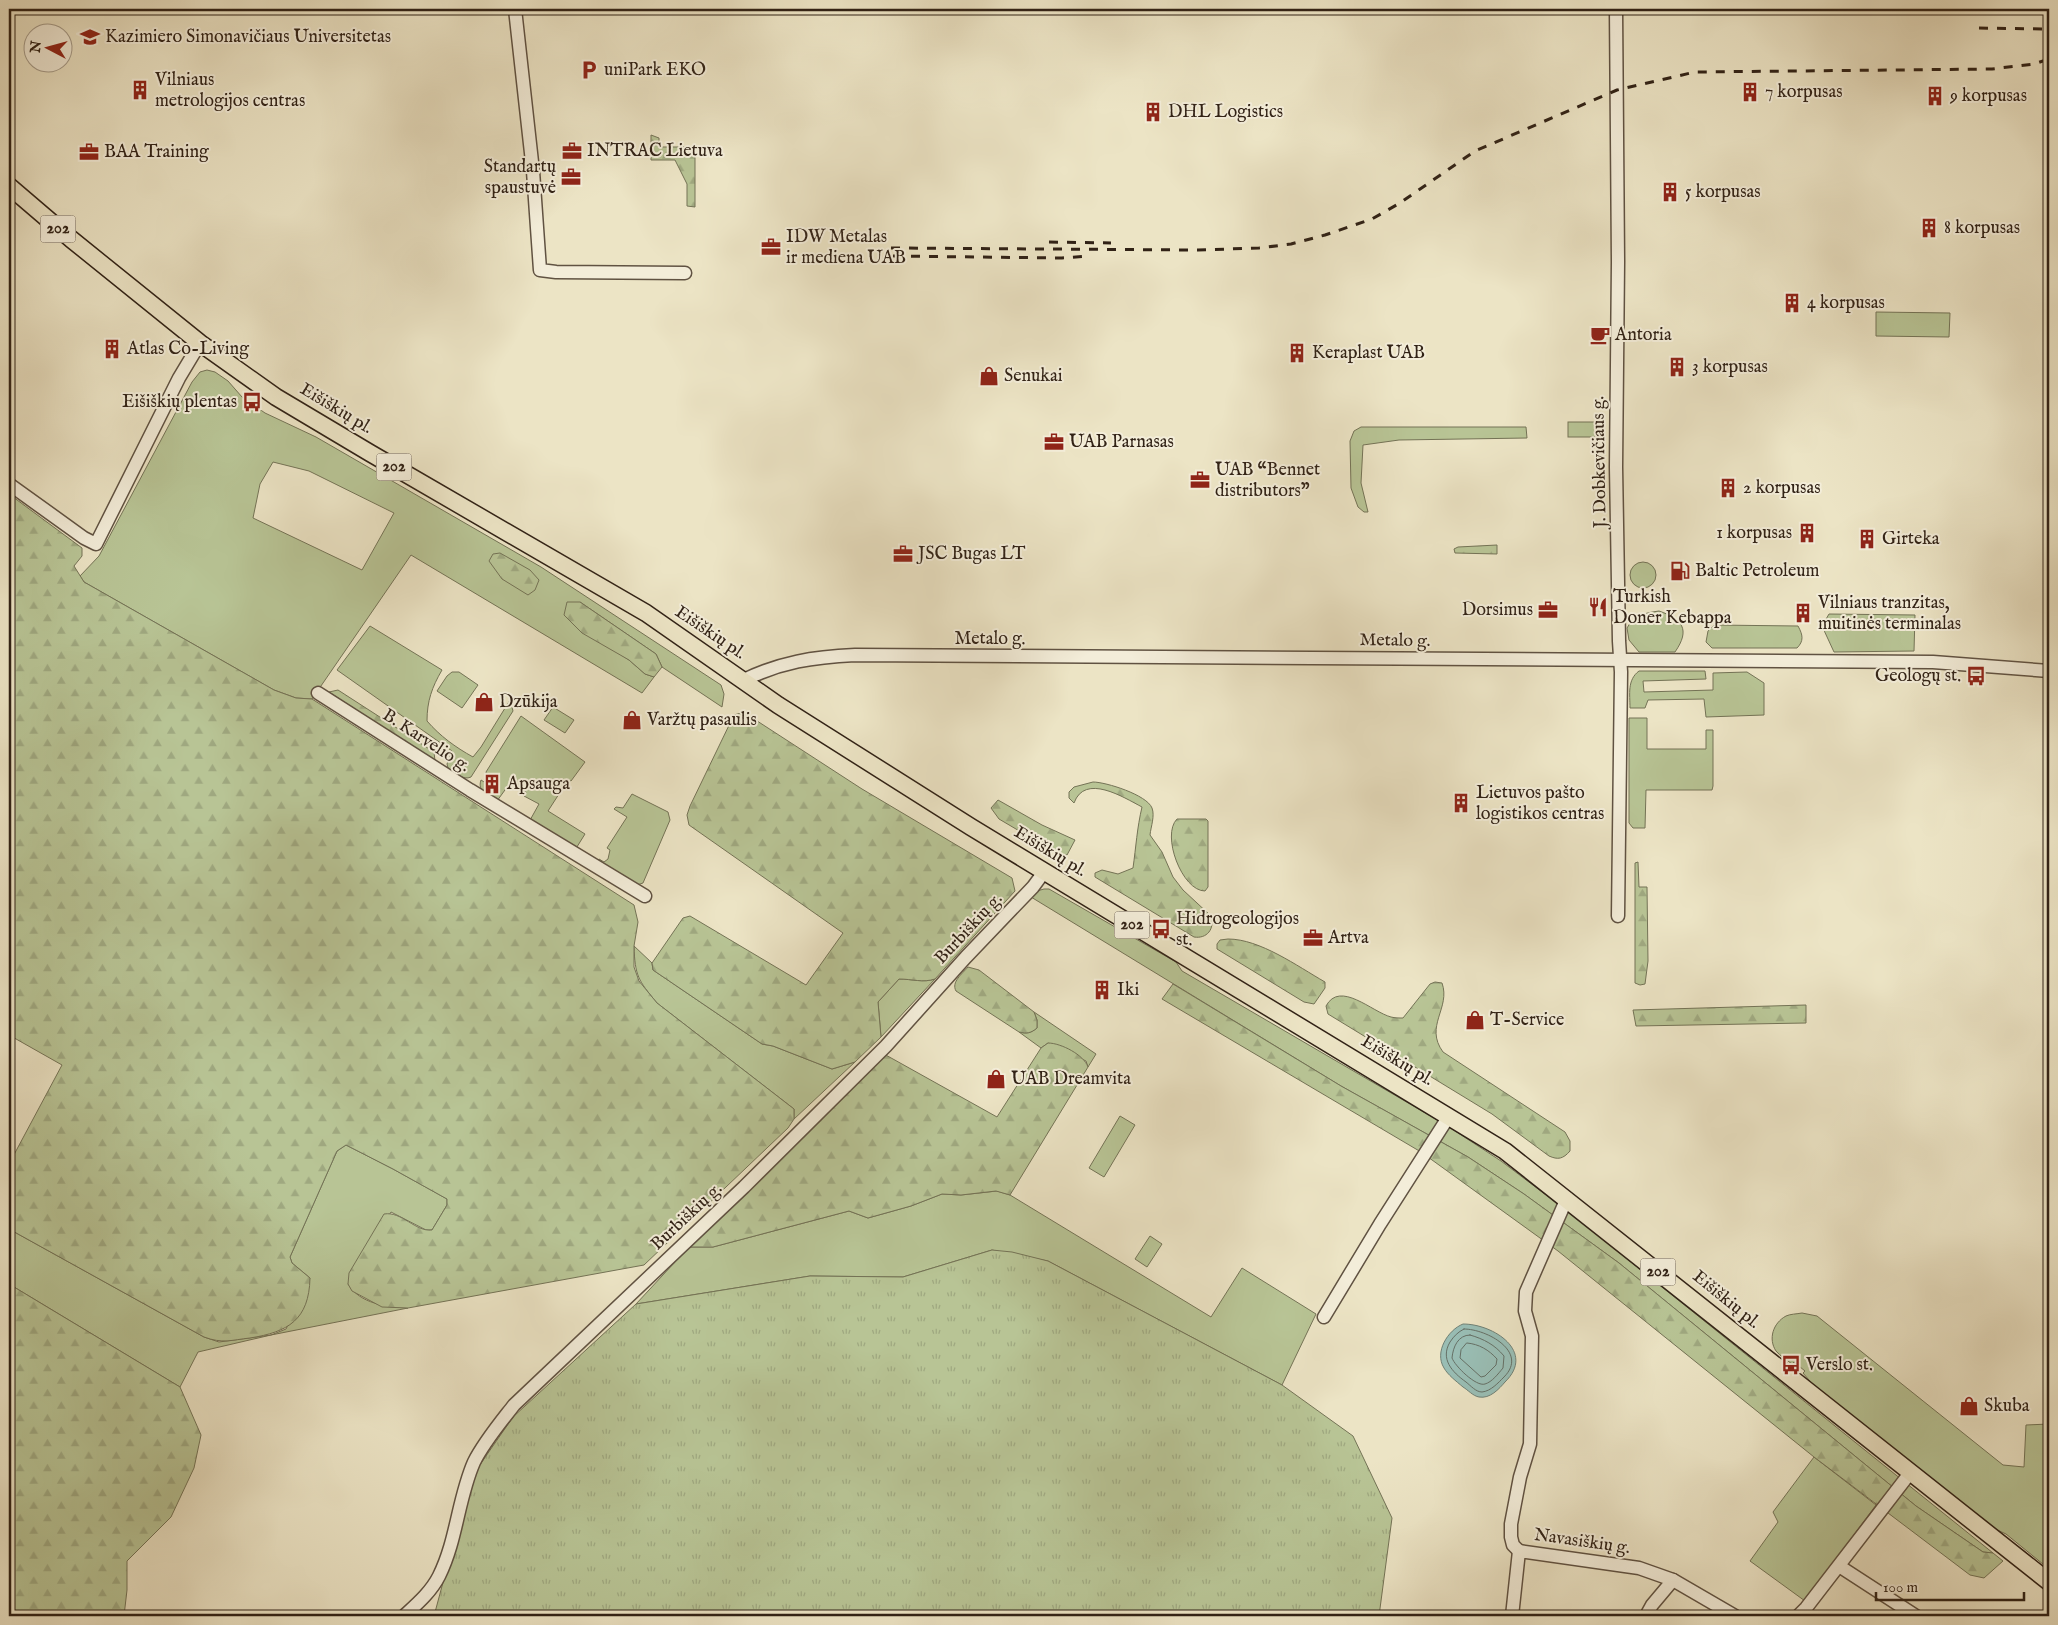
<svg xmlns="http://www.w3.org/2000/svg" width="2058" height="1625" viewBox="0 0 2058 1625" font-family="'IM FELL English',serif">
  <defs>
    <pattern id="forest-firs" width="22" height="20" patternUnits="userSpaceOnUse" patternTransform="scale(1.25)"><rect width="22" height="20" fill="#b8c495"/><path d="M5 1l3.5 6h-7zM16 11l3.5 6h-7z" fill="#9fa880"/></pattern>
    <pattern id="park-tufts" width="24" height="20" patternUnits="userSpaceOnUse" patternTransform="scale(1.25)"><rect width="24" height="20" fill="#b8c495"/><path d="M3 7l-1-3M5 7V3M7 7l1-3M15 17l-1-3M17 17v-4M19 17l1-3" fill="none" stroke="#9fa880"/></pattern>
  </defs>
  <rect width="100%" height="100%" fill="#ece4c5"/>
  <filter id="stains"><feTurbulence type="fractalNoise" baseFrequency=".004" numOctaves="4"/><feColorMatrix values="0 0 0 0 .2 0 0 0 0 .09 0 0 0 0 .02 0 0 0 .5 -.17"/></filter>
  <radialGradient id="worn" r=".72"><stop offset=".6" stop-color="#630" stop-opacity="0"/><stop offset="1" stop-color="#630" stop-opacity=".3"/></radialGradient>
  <g fill="#b8c495" stroke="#747356" fill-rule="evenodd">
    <polygon points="1876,312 1950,313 1949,337 1876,336"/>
    <path d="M207,370l8,2 13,9 14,16 23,16 51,24 225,130 180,118 3,9 -2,13 -60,-40 -6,-13 -76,-52 29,45 20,13 16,14 9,3 -12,16 -231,-138 -99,144 -16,-1 -22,-8 -190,-108 -4,-6 19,-20 93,-174 8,-10zM273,462l36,9 85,42 -32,57 -109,-52 7,-34z"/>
    <rect x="1568" y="422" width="34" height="15"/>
    <polygon points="1361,427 1526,427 1527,438 1399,440 1363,445 1361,483 1368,512 1364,512 1358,507 1351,488 1350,441 1354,431"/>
    <circle cx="1643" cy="575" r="13"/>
    <path d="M1659,611c23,8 32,18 16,41h-36l-10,-12 -2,-12c7,-13 18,-15 32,-17z"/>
    <polygon points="1829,614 1915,615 1914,651 1834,652 1822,626"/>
    <path d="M1714,625l84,1c5,9 6,15 -1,22h-85l-6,-6 2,-11z"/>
    <path d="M370,626l72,44c-10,17 -15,31 -15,51 13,15 28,26 46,36l8,-10 29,-47 3,11 -42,66c-8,4 -16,-5 -23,-9l-1,-4 5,-13 -115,-81z"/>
    <path d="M1639,671h66l1,8 -63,2 1,11 69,-2v-17l34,-1 17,11v32l-58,2 -2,-18 -56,1 -3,8h-15c0,-14 -3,-28 9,-37z"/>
    <polygon points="452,672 459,672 478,685 462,708 437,691 447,676"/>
    <polygon points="553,707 574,720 565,733 544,720"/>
    <path d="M521,716l64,46 -14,19 -3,-1 -20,31 37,23 -10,16 -46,-28 10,-18 -15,-8 2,-4 -16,-9 -13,18c-9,-6 -20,-9 -16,-21l16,10 3,-3 -13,-9 -1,-6z"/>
    <polygon points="1629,718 1647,718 1647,749 1706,749 1706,730 1713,730 1713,786 1712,790 1646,790 1645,828 1633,828 1629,823"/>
    <polygon points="632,794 668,812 670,820 643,883 637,885 597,861 599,859 604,862 608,859 610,850 607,848 627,817 614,809 616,807 623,808"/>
    <polygon points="1044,889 1049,889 1176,962 1182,971 1446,1125 1501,1161 1570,1213 1993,1553 1983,1552 1916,1506 1619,1263 1524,1194 1468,1157 1341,1086 1031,897 1037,891"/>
    <path d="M634,946l18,17 1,7 109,74 11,2 59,23 23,-7 -61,57v-10l-137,-106c-19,-23 -22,-27 -23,-57z"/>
    <path d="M899,979c14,0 24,4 36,0l-54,58 -3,-35z"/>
    <path d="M1034,1012l62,42 -8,13 -2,-6 -38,-18 -7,5 -22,-16c8,2 12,1 18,-4v-8z"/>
    <polygon points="1120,1116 1135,1125 1104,1177 1089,1168"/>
    <path d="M346,1145l47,24 54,30v6l-15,25h-6l-35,-18 -43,72c12,20 39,23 60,24l-137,27 -73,17 -18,35 -171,-103v-55l195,108 15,5 52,-7 15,-6 24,-51 -18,-15 -2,-6 47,-106z"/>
    <polygon points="997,1191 1010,1195 1211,1317 1242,1268 1316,1314 1282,1385 1048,1261 992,1250 903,1277 810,1276 636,1304 689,1247 713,1247 849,1211 868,1218 911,1206 942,1194 961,1195"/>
    <polygon points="1150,1236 1162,1244 1147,1267 1135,1259"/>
    <path d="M1802,1313l15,3 186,149 21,2 2,-42 23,-1v145l-43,-35 -17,-8 -174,-139 -12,-14 2,-2 -11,-9 -2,2c-5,-4 -12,-8 -16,-13 -8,-12 -3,-28 10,-35 4,-2 11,-2 16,-3z"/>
    <polygon points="1814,1457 1876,1505 1805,1601 1750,1561 1778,1522 1773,1512"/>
  </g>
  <g fill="url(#forest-firs)" stroke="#747356">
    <polygon points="651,135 659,138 659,147 695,147 695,207 687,206 687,184 675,160 651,160"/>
    <path d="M9,494l73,54v8l-8,10 10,16 190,108 22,8 16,1 322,206 4,17 -4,24v21l5,14 18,22 137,106v10l-6,9 -144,137 -236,43 -26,-1 -30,-16 -4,-7 1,-11 35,-59c18,-3 31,18 48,16l15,-25v-6l-54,-30 -47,-24 -9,6 -47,106 2,6 18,15c-1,42 -22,54 -60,60 -19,2 -27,6 -46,-1l-195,-108v-65l53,-99 -53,-30z"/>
    <polygon points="1497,545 1497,554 1455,553 1454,549 1458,547"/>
    <polygon points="500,553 530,570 539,580 535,590 528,595 502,579 489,561 493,554"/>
    <polygon points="567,602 580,602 656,654 662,667 654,677 645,674 629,660 582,633 564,615"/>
    <polygon points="338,690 434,752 435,761 329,692"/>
    <path d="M741,713l10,4 111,72 150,89 3,13 -80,88c-12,4 -23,0 -36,0l-21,23 3,35 -26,25 -23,7 -59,-23 -11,-2 -109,-74 -1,-7 31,-45 7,-2 116,69 37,-52 -154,-108 -2,-10 3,-9 44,-91z"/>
    <path d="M1093,782c13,0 54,13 59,26 3,8 -1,18 -2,27l12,17 11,25 10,13 28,26c4,13 -4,23 -17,21l-99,-60v-4l7,-3 16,4 15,-6c3,-21 4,-40 9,-61 -19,-10 -57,-34 -68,-4l-5,-5v-6l5,-5z"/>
    <polygon points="998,800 1042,825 1075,840 1067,855 1060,855 999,819 991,808"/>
    <path d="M1177,819h29l2,2v66l-3,4c-23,0 -44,-56 -28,-72z"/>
    <polygon points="1638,862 1639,887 1647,887 1648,961 1645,984 1640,985 1635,983 1635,863"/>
    <path d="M1228,939c32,0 69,27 97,43v6l-11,16 -10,-2 -87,-53v-5l3,-4z"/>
    <path d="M968,967l11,3 55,42 3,8v8c-6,5 -10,6 -18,4l-63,-41c-5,-9 6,-17 12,-24z"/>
    <path d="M1435,982l7,1c9,25 -18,43 1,69l122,80 5,9v10c-7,8 -12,9 -21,5l-57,-42 -164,-100 -2,-8c14,-26 46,6 65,11 4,1 8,1 12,1l27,-34z"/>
    <polygon points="1173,984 1341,1086 1468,1157 1524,1194 1619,1263 1916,1506 1983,1552 1993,1553 2003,1561 1984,1578 1970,1575 1814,1457 1558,1251 1421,1152 1162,999"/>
    <polygon points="1806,1005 1806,1023 1636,1026 1633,1010"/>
    <path d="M1048,1043c13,0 36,12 40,24l-78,128 -14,-4 -35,4 -19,-1 -31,12 -43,12 -19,-7 -136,36h-24l195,-193 113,63 44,-69z"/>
    <polygon points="9,1284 180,1387 201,1435 194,1468 171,1517 127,1561 127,1590 124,1616 9,1616"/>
  </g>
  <polygon fill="url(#park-tufts)" stroke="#747356" points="992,1250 1012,1252 1048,1261 1282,1385 1353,1436 1392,1518 1379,1616 434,1616 464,1504 477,1469 513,1417 636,1304 810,1276 903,1277"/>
  <path fill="#99beb5" stroke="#6f8075" d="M1463,1324c31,0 73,28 42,58 -6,7 -15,17 -26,15 -6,-1 -11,-7 -16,-10 -7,-6 -15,-12 -19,-19 -10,-16 4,-38 19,-44z"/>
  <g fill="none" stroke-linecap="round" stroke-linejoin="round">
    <g stroke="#657066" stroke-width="1">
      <path d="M1464,1329c23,0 65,23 40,48 -6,6 -13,14 -22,15 -6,0 -11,-6 -16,-10 -14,-10 -26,-23 -16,-40 4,-6 8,-10 14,-13z"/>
      <path d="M1470,1335c14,4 25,10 34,21l-1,12c-5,6 -11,14 -18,16 -9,3 -30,-18 -33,-26 1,-11 6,-23 18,-23z"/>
      <path d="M1467,1343c12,1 22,7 30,16l-1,6 -11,11 -4,1 -21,-19 1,-8z"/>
    </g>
    <defs>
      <g id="minor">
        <polyline points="515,9 533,171 540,270 556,272 685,273"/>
        <polyline points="1616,9 1618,262 1616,467 1619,641 1621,672 1618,916"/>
        <polyline points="9,484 84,538 96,544 179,378 200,343"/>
        <path d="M744,680c37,-18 69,-23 111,-25l1078,7 116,9"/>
        <polyline points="318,693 470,790 645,896"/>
        <polyline points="1324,1317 1380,1224 1449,1116"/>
        <polyline points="1519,1551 1513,1545 1511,1537 1511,1524 1520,1477 1530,1444 1532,1336 1525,1311 1526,1292 1567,1198"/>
        <polyline points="1839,1566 1916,1616"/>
        <path d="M404,1616c13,-12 27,-24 35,-40 18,-36 19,-78 35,-114 10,-20 26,-39 40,-57l230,-218 142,-141 80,-89 67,-70 11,-15"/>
        <polyline points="1512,1616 1519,1551 1639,1568 1673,1580 1735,1616"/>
        <polyline points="1646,1616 1652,1605 1673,1580"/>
        <polyline points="1798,1616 1806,1608 1910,1473"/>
      </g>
      <polyline id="major" points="9,186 71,239 200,343 276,397 370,453 646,613 778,705 971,827 1505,1151 2049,1582"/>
    </defs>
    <use href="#minor" stroke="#605242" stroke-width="15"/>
    <use href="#major" stroke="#312216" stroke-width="19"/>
    <use href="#minor" stroke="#f3edd9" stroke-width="12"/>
    <use href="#major" stroke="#ece4c5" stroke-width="16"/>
    <g stroke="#312216" stroke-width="3" stroke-dasharray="9 9" stroke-linecap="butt">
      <polyline points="1979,28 2049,29"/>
      <polyline points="1049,242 1111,243"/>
      <polyline points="891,248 1198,250 1259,248 1291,244 1325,235 1372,219 1400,203 1475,151 1617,90 1695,72 1992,69 2034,64 2049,59"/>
      <polyline points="893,256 1062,258 1088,256"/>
    </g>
  </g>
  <defs>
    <symbol id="university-bare" viewBox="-9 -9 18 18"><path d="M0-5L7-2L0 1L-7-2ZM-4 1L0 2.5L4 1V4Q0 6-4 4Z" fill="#8f2418" stroke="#f3edd9" stroke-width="2.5" paint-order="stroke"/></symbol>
    <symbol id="parking-bare" viewBox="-9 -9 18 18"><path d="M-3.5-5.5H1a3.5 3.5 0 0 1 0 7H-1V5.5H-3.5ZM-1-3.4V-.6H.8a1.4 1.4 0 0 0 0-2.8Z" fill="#8f2418" stroke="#f3edd9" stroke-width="2.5" paint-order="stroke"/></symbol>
    <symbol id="building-bare" viewBox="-9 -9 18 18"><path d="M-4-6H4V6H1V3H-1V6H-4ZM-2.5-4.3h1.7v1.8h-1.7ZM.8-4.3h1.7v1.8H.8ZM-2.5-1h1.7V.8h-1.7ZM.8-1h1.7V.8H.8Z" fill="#8f2418" stroke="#f3edd9" stroke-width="2.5" paint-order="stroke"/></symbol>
    <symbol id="office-bare" viewBox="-9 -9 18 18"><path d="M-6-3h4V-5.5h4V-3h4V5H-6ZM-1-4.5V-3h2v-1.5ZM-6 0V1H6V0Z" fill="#8f2418" stroke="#f3edd9" stroke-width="2.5" paint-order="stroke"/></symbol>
    <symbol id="cafe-bare" viewBox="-9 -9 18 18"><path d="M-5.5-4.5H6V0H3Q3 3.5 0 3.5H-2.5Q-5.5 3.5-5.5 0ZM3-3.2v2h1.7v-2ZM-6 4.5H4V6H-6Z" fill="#8f2418" stroke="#f3edd9" stroke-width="2.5" paint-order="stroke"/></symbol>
    <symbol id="shop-bare" viewBox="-9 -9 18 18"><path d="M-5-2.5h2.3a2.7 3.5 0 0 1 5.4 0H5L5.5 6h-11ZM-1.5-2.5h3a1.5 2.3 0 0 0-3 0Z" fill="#8f2418" stroke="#f3edd9" stroke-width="2.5" paint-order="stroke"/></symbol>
    <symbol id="bus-bare" viewBox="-9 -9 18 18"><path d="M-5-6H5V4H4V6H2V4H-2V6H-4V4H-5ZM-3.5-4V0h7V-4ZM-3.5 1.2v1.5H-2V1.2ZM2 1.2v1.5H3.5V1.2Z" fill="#8f2418" stroke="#f3edd9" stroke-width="2.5" paint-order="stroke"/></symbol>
    <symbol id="fuel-bare" viewBox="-9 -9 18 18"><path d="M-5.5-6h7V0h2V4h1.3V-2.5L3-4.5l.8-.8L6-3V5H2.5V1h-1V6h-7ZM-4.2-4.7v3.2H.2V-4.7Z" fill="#8f2418" stroke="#f3edd9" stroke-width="2.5" paint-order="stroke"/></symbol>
    <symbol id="restaurant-bare" viewBox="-9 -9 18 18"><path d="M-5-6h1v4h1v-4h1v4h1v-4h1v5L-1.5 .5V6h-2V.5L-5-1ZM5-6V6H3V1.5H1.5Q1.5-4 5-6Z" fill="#8f2418" stroke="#f3edd9" stroke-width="2.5" paint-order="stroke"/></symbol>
  </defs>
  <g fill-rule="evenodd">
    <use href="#university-bare" x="76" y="23" width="28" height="28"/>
    <use href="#parking-bare" x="575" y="56" width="28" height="28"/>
    <use href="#building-bare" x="126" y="76" width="28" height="28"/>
    <use href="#building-bare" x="1736" y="78" width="28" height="28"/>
    <use href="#building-bare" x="1921" y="82" width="28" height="28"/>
    <use href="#building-bare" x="1139" y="98" width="28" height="28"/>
    <use href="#office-bare" x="558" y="137" width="28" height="28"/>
    <use href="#office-bare" x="75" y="138" width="28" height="28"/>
    <use href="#office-bare" x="557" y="163" width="28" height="28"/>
    <use href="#building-bare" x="1656" y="178" width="28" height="28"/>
    <use href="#building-bare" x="1915" y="214" width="28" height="28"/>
    <use href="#office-bare" x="757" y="233" width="28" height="28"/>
    <use href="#building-bare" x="1778" y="289" width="28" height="28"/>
    <use href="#cafe-bare" x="1586" y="321" width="28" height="28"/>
    <use href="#building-bare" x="98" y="335" width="28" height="28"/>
    <use href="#building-bare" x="1283" y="339" width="28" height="28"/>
    <use href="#building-bare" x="1663" y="353" width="28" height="28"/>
    <use href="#shop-bare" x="975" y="362" width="28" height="28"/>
    <use href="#bus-bare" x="238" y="388" width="28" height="28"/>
    <use href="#office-bare" x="1040" y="428" width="28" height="28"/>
    <use href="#office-bare" x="1186" y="466" width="28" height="28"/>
    <use href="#building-bare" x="1714" y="474" width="28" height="28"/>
    <use href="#building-bare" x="1793" y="519" width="28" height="28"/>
    <use href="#building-bare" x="1853" y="525" width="28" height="28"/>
    <use href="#office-bare" x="889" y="540" width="28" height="28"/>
    <use href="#fuel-bare" x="1666" y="557" width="28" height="28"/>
    <use href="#restaurant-bare" x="1584" y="593" width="28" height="28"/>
    <use href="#office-bare" x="1534" y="596" width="28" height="28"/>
    <use href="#building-bare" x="1789" y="599" width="28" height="28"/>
    <use href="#bus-bare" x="1962" y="662" width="28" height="28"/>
    <use href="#shop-bare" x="470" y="688" width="28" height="28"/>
    <use href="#shop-bare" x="618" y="706" width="28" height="28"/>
    <use href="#building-bare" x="478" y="770" width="28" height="28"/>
    <use href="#building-bare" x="1447" y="789" width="28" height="28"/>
    <use href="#bus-bare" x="1147" y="915" width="28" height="28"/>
    <use href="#office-bare" x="1299" y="924" width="28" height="28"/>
    <use href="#building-bare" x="1088" y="976" width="28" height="28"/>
    <use href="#shop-bare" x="1461" y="1006" width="28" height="28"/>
    <use href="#shop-bare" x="982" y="1065" width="28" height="28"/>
    <use href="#bus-bare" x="1777" y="1351" width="28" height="28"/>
    <use href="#shop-bare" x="1955" y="1392" width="28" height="28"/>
  </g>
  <g text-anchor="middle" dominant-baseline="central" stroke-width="4" stroke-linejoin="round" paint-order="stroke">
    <g fill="#f3edd9" stroke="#6b5f50" stroke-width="1">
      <rect x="40.5" y="215.5" width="35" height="27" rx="4"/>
      <rect x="376.5" y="453.5" width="35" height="27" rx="4"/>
      <rect x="1114.5" y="911.5" width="35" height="27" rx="4"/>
      <rect x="1640.5" y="1258.5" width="35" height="27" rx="4"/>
    </g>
    <g font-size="16" font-weight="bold" fill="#312216">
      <text x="58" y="229">202</text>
      <text x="394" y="467">202</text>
      <text x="1132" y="925">202</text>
      <text x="1658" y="1272">202</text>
    </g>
    <g font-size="18" fill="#312216" stroke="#f3edd9" text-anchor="start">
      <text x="105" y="37">Kazimiero Simonavičiaus Universitetas</text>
      <text x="604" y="70">uniPark EKO</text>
      <text x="155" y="80">Vilniaus<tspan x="155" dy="21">metrologijos centras</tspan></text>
      <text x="1765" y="92">7 korpusas</text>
      <text x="1950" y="96">9 korpusas</text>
      <text x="1168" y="112">DHL Logistics</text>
      <text x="587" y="151">INTRAC Lietuva</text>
      <text x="104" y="152">BAA Training</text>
      <text x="556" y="167" text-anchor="end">Standartų<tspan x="556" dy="21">spaustuvė</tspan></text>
      <text x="1685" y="192">5 korpusas</text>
      <text x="1944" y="228">8 korpusas</text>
      <text x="786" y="237">IDW Metalas<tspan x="786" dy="21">ir mediena UAB</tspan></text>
      <text x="1807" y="303">4 korpusas</text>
      <text x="1615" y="335">Antoria</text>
      <text x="127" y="349">Atlas Co-Living</text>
      <text x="1312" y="353">Keraplast UAB</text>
      <text x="1692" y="367">3 korpusas</text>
      <text x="1004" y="376">Senukai</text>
      <text x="237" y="402" text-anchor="end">Eišiškių plentas</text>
      <text x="1069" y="442">UAB Parnasas</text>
      <text x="1215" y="470">UAB “Bennet<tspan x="1215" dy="21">distributors”</tspan></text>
      <text x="1743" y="488">2 korpusas</text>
      <text x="1792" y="533" text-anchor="end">1 korpusas</text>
      <text x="1882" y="539">Girteka</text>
      <text x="918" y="554">JSC Bugas LT</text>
      <text x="1695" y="571">Baltic Petroleum</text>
      <text x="1613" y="597">Turkish<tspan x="1613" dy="21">Doner Kebappa</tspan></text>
      <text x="1818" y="603">Vilniaus tranzitas,<tspan x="1818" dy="21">muitinės terminalas</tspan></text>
      <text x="1533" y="610" text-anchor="end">Dorsimus</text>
      <text x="1961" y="676" text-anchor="end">Geologų st.</text>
      <text x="499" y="702">Dzūkija</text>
      <text x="647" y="720">Varžtų pasaulis</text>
      <text x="507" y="784">Apsauga</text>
      <text x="1476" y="793">Lietuvos pašto<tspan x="1476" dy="21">logistikos centras</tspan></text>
      <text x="1176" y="919">Hidrogeologijos<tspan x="1176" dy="21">st.</tspan></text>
      <text x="1328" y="938">Artva</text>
      <text x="1117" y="990">Iki</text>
      <text x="1490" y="1020">T-Service</text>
      <text x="1011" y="1079">UAB Dreamvita</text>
      <text x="1806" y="1365">Verslo st.</text>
      <text x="1984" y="1406">Skuba</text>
    </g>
    <g font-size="18" fill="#312216" stroke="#f3edd9">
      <text transform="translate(336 409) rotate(31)">Eišiškių pl.</text>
      <text transform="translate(1600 462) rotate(-91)">J. Dobkevičiaus g.</text>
      <text transform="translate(710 633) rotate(34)">Eišiškių pl.</text>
      <text x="990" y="639">Metalo g.</text>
      <text transform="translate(1395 641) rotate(1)">Metalo g.</text>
      <text transform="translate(426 741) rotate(33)">B. Karvelio g.</text>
      <text transform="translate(1050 852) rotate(31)">Eišiškių pl.</text>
      <text transform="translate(969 929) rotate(-47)">Burbiškių g.</text>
      <text transform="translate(1397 1061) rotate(31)">Eišiškių pl.</text>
      <text transform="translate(687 1217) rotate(-43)">Burbiškių g.</text>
      <text transform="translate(1726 1300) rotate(39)">Eišiškių pl.</text>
      <text transform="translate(1582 1542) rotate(8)">Navasiškių g.</text>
    </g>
  </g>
  <rect width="2058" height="1625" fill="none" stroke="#ece4c5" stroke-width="30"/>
  <rect x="10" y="10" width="2038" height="1605" fill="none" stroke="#312216" stroke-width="2.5"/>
  <rect x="15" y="15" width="2028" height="1595" fill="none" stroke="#312216"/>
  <g transform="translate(48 48) rotate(276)"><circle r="24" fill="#f3edd9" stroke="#a59c8b"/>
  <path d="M0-4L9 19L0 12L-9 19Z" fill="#8f2418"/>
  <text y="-8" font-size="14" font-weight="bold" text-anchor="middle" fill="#312216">N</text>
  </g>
  <path d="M1876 1592v8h148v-8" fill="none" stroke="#312216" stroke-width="2.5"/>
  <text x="1883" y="1592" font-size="15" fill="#312216" stroke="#f3edd9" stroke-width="4" paint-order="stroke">100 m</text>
  <rect width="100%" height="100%" filter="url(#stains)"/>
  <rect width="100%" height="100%" fill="url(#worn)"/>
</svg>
